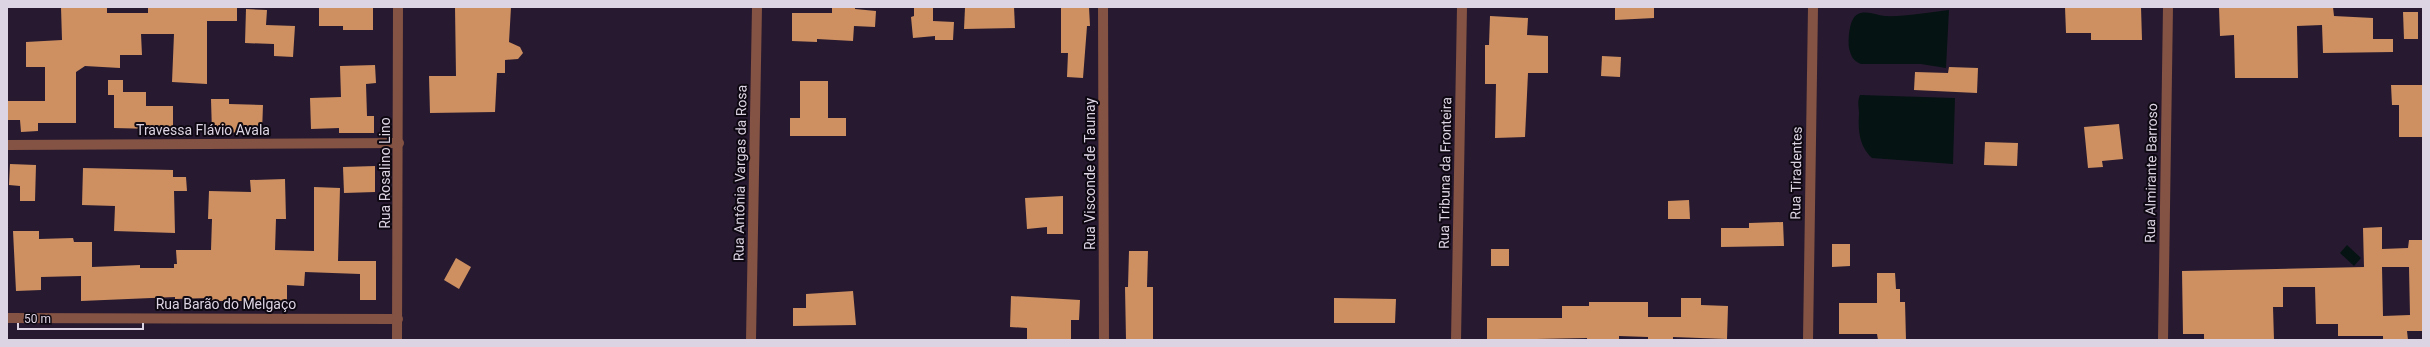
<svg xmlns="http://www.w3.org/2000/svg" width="2430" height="347" viewBox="0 0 2430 347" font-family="Roboto,sans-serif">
  <rect width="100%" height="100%" fill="#271a30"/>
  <g fill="#051313">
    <path d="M1949,10l-3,58 -25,-4h-60c-8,-3 -10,-8 -12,-16 -1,-9 0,-30 9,-34 9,-4 18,1 27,2 16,1 47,-4 64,-6z"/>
    <path d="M1860,95l95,3 -2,66 -81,-6c-13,-12 -14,-28 -13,-44 0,-7 -2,-13 1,-19z"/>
    <polygon points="2347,245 2361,258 2354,266 2340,253"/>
  </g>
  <g fill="#ce9061" fill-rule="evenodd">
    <polygon points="61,7 107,7 107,13 148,13 148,7 237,7 237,21 207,21 207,84 172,82 174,34 141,34 142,55 120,55 120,68 85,66 76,72 76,123 38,123 38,131 21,132 20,120 7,120 7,101 45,101 45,67 26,67 26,42 62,40"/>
    <polygon points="319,7 373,7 373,30 343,30 343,26 319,26"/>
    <polygon points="455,7 511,7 509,42 520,47 523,53 518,59 505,60 505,73 497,73 495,112 430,113 429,76 456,76"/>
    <polygon points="832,7 855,7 855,9 876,11 875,27 854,26 853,41 817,39 817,42 792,41 792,13 832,13"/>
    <polygon points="914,7 933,7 933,21 954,22 953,40 935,40 935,36 913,38 911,17 914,16"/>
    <polygon points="994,7 1014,7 1015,28 964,29 965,8"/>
    <polygon points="1061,7 1089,7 1090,26 1087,26 1083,78 1067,77 1068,53 1061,53"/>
    <polygon points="1615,7 1654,7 1654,18 1615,20"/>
    <polygon points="2065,7 2141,7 2142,40 2091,40 2091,33 2066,33"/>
    <polygon points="2219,7 2333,7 2334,16 2373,18 2373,39 2393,39 2393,52 2323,53 2322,25 2297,26 2298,78 2235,78 2234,35 2220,36"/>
    <polygon points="246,9 267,10 266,25 295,26 293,57 274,56 274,44 245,43"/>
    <polygon points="2403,12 2418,12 2418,39 2404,39"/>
    <polygon points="1490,16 1528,18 1527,35 1548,36 1548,73 1528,73 1525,137 1495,138 1496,84 1485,84 1485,45 1489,45"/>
    <polygon points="1602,56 1621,57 1620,77 1601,76"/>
    <polygon points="375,65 376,83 366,84 367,116 374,116 374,133 339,133 339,128 311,129 310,98 341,97 340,66"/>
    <polygon points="1949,67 1978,68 1977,93 1914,90 1915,72 1948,73"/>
    <polygon points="108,80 123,80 123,92 146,92 146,106 173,106 173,134 154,133 154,129 114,128 114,95 108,95"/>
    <polygon points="800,81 828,81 828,118 846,118 846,136 790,136 790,118 800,118"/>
    <polygon points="2391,85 2423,85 2423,137 2399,137 2399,105 2392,105"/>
    <polygon points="211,99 229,99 229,104 263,105 262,132 212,133"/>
    <polygon points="2119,124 2123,159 2102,161 2103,167 2088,168 2084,127"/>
    <polygon points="1985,142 2018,143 2017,166 1984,165"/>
    <polygon points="10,164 36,165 35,201 20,201 20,186 9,185"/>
    <polygon points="375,166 375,192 344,193 343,167"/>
    <polygon points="83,168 173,170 173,177 186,177 187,191 174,191 175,233 114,231 115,206 82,205"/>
    <polygon points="285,179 286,219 276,219 275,250 314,251 314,187 340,188 338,261 376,261 376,300 360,300 360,274 305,272 304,286 287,285 287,301 208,301 208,298 175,299 175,297 81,301 81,276 41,277 41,290 16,291 13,231 39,231 39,239 73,238 74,242 92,242 92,267 140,265 140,268 174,268 174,264 177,264 176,250 211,250 212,219 208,219 209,191 251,192 250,180"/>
    <polygon points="1063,196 1063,234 1047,234 1047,227 1027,229 1025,198"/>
    <polygon points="1689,200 1690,219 1668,219 1668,201"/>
    <polygon points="1783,222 1784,246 1721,247 1721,228 1749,228 1749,223"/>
    <path d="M2382,227v22l26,-1 1,-8h14v91h-16l1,9h-25v-4h-45v-12h-22l-1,-37h-32v20h-10l1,33 -70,-1v-5h-21l-1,-63 182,-4 -1,-39zM2382,267h27l1,48 -27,1z"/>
    <polygon points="1832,244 1850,244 1850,266 1832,267"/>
    <rect x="1491" y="249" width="18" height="17"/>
    <polygon points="1129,251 1148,251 1147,287 1153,287 1153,340 1126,340 1125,287 1128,287"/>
    <polygon points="456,258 471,267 459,289 444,280"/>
    <polygon points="1877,273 1895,273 1896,289 1900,289 1900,302 1905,302 1906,340 1878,340 1877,334 1839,334 1839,303 1877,303"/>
    <polygon points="853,291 856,325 793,326 793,308 806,308 806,294"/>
    <polygon points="1011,296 1080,300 1079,320 1071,320 1071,340 1027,340 1027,328 1010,327"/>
    <polygon points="1334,298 1396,299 1395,323 1334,323"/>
    <polygon points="1681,298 1701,298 1701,305 1728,306 1727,339 1673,337 1673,340 1648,340 1648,337 1619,336 1619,340 1587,340 1587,338 1487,340 1487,318 1562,318 1562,306 1589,306 1589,302 1648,302 1648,317 1681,317"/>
  </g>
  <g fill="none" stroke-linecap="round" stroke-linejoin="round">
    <g stroke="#845343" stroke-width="10">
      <polyline points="1103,7 1104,340"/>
      <polyline points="7,145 399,143"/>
      <polyline points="7,318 398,319"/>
      <polyline points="397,340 398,7"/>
      <polyline points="751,340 757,7"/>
      <polyline points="1456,340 1462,7"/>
      <polyline points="1808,340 1813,7"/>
      <polyline points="2163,340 2168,7"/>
    </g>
  </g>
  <g text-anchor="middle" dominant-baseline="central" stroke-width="4" stroke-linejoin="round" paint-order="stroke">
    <g font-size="14" fill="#ddd4e3" stroke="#0d0811">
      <text x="203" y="130">Travessa Flávio Avala</text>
      <text transform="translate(385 173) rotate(-90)">Rua Rosalino Lino</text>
      <text transform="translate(740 173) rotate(-89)">Rua Antônia Vargas da Rosa</text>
      <text transform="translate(1445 173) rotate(-89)">Rua Tribuna da Fronteira</text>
      <text transform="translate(1796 173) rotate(-89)">Rua Tiradentes</text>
      <text transform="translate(2151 173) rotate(-89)">Rua Almirante Barroso</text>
      <text transform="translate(1090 174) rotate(-90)">Rua Visconde de Taunay</text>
      <text x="226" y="304">Rua Barão do Melgaço</text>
    </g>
  </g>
  <rect width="2430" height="347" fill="none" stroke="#ddd4e3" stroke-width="16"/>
  <path d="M18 323v6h125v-6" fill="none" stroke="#ddd4e3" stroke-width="2"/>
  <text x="24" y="323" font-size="12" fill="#ddd4e3" stroke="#0d0811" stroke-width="3" paint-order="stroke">50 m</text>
</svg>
